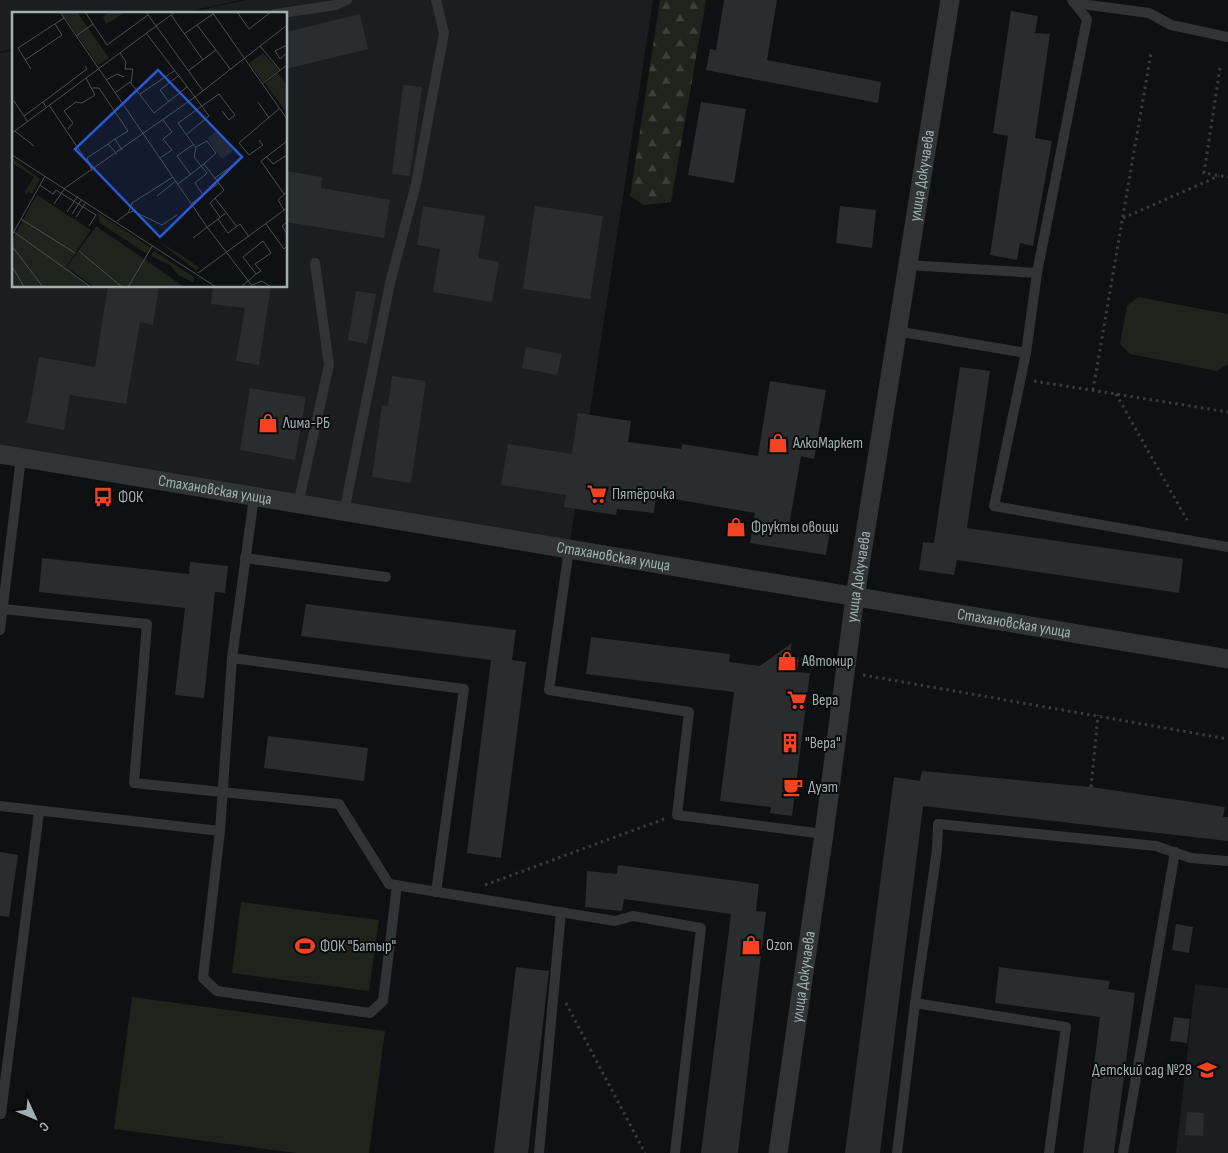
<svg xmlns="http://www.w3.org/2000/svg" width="1228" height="1153" viewBox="0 0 1228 1153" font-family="'Sofia Sans Condensed',sans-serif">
  <defs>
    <pattern id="forest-firs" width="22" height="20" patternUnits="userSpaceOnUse" patternTransform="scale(1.25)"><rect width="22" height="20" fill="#1f231c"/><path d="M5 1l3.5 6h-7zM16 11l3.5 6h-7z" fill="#3c403b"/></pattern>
  </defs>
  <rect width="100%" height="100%" fill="#0f1011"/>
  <g fill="#1b1d1e">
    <polygon points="0,0 241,0 177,14 14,14 14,49 0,52"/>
    <polygon points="245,0 653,0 569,549 0,450 0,53 14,50 14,286 286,286 286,14 182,14"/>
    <polygon points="1195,984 1228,988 1228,1153 1176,1153"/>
  </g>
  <polygon fill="url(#forest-firs)" points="660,0 706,0 671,202 644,205 630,196"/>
  <g fill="#1f231c">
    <polygon points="1138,297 1228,314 1228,364 1217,371 1130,354 1120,344 1127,306"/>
    <polygon points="241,902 379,920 369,991 232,973"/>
    <polygon points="132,997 385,1031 369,1153 296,1153 114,1129"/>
  </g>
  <g fill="#2a2c2d">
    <polygon points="724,0 777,0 767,60 881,82 878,103 706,70 710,49 716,50"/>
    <polygon points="1011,11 1038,16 1035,33 1050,34 1035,138 1052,141 1033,246 1020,243 1017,260 990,255 1008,136 993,133"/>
    <polygon points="360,14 368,49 286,69 286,32"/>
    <polygon points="403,85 422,87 410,176 392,174"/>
    <polygon points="701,102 746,109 734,183 688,175"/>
    <polygon points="286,171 322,177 321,188 390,200 384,238 286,222"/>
    <polygon points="423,206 485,216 478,258 499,262 492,302 433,292 440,249 417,245"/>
    <polygon points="535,206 603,216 590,299 523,289"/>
    <polygon points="840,206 876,210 872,248 836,243"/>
    <polygon points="108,286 159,286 153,325 140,322 126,404 70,395 64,430 27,423 39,357 95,367"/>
    <polygon points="213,286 271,286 259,365 236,361 245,308 211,304"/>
    <polygon points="356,291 376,294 367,344 348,340"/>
    <polygon points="526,347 562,354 557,375 522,368"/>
    <polygon points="960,367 990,371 967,528 1183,559 1179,593 957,560 954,575 919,570 923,542 934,543"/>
    <polygon points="392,376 426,381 411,483 372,477 382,405 388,406"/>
    <polygon points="770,381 826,390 814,459 801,456 789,526 830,532 826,555 750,543 755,513 656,496 654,513 617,509 616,515 564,507 566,495 501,485 508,444 572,454 578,413 631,421 628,442 681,449 682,444 758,456"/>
    <polygon points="250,388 306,397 295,460 240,450"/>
    <polygon points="42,558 189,574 190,562 228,566 225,593 215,592 204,698 175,695 185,608 39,592"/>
    <polygon points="306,604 516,630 512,660 526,662 501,858 467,853 491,660 301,636"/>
    <polygon points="591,637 730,654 729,662 760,666 792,643 789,658 799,659 797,672 810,673 792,816 770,813 771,807 720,801 734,692 586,674"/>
    <polygon points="268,736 368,748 364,781 264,768"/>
    <polygon points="922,771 1091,787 1225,807 1223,817 1228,817 1228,841 923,806 880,1153 845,1153 894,777 920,781"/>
    <polygon points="0,852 18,855 9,917 0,916"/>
    <polygon points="618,865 759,884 756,911 766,912 738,1153 701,1153 731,914 624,899 622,911 585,907 587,871 617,874"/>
    <polygon points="1176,924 1193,927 1189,953 1172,950"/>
    <polygon points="516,967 549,971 528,1153 494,1153"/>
    <polygon points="999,967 1110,981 1108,989 1135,993 1114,1153 1083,1153 1100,1017 995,1003"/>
    <polygon points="1174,1017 1190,1019 1187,1043 1170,1041"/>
    <polygon points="1187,1112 1204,1113 1203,1136 1185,1135"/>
  </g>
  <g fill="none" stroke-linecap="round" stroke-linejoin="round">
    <g stroke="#363c3d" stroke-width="3" stroke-dasharray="2.5 4" stroke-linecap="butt">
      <polyline points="1220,68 1204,173 1228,177"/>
      <polyline points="1123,218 1219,176"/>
      <polyline points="1034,381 1228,412"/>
      <polyline points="1093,390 1151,53"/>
      <polyline points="1116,394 1187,520"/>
      <polyline points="863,675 1228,739"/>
      <polyline points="1091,787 1098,715"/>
      <polyline points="485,885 664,819"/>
      <polyline points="566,1003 645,1153"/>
    </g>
    <g stroke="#303436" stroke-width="10">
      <polyline points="1074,3 1149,13 1171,25 1228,37"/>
      <polyline points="275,14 336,5 347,0"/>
      <polyline points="907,265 1037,273 1087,19 1072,0"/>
      <polyline points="896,331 1026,353 1037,273"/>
      <polyline points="1026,353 994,506 1228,547"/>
      <polyline points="298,504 329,365 315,263"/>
      <polyline points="344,512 390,283 416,184 444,33 436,0"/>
      <polyline points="569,549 549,690 689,712 677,815 824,834"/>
      <polyline points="245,558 386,577"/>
      <polyline points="3,609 147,624 134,783 339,804 389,884 615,921 633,916 701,928 675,1153"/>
      <polyline points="0,630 21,458"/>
      <polyline points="232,658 464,689 436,892"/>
      <polyline points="0,806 220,831 232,658 254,497"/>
      <polyline points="220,831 203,978 217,991 370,1013 383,1001 397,885"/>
      <polyline points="915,1003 1066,1027 1049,1153"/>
      <polyline points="1,1114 39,812"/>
      <polyline points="539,1153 561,912"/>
      <polyline points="897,1153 915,1003 937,850 938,824 1156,846 1191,858 1228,861"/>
      <polyline points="1123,1153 1175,852"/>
    </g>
    <g stroke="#303436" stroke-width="19">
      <path id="s1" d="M0,454l1228,205"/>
      <path id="s2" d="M778,1153l46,-319 31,-237 95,-597"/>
    </g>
  </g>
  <defs>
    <symbol id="shop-bare" viewBox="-9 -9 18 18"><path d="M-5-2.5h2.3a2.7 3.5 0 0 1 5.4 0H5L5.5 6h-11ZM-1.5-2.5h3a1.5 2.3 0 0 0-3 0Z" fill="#f64223" stroke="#0a0b0c" stroke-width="2.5" paint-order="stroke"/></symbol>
    <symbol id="supermarket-bare" viewBox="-9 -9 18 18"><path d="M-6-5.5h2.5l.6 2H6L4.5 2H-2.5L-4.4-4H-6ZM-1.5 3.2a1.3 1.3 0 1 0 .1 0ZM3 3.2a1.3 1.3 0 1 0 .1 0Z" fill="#f64223" stroke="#0a0b0c" stroke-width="2.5" paint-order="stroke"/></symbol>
    <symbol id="bus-bare" viewBox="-9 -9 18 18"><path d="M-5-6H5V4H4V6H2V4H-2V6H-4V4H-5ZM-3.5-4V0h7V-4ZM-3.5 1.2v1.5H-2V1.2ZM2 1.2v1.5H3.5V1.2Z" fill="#f64223" stroke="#0a0b0c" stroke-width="2.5" paint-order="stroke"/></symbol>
    <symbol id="building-bare" viewBox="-9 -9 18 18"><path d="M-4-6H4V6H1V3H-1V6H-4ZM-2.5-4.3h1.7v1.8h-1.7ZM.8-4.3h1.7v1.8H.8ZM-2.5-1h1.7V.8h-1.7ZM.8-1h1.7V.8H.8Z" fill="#f64223" stroke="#0a0b0c" stroke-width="2.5" paint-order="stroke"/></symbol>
    <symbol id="cafe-bare" viewBox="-9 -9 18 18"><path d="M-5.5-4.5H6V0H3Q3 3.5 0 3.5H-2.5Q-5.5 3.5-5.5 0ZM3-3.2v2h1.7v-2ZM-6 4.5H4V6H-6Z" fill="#f64223" stroke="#0a0b0c" stroke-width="2.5" paint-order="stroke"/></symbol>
    <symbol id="stadium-bare" viewBox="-9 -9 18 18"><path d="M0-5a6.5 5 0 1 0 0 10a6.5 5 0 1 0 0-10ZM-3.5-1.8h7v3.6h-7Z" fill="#f64223" stroke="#0a0b0c" stroke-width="2.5" paint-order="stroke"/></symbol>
    <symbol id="school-bare" viewBox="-9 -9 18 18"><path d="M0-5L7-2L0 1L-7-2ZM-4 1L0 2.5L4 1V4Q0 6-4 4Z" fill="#f64223" stroke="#0a0b0c" stroke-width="2.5" paint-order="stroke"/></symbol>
  </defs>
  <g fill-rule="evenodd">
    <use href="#shop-bare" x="254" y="409" width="28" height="28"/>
    <use href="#shop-bare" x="764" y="429" width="28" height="28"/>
    <use href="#supermarket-bare" x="583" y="480" width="28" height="28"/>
    <use href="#bus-bare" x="89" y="483" width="28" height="28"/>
    <use href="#shop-bare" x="722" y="513" width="28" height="28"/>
    <use href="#shop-bare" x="773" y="647" width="28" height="28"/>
    <use href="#supermarket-bare" x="783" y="686" width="28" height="28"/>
    <use href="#building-bare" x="776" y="729" width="28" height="28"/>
    <use href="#cafe-bare" x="779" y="773" width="28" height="28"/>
    <use href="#shop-bare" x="737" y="931" width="28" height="28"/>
    <use href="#stadium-bare" x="291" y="932" width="28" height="28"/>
    <use href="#school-bare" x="1193" y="1056" width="28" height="28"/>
  </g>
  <g text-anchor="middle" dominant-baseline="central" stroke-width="4" stroke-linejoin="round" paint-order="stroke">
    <g font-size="16" fill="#a0afb2" stroke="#0a0b0c">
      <text stroke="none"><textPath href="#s2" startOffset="988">улица Докучаева</textPath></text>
      <text stroke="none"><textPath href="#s1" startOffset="218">Стахановская улица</textPath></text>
      <text stroke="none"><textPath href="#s1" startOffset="622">Стахановская улица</textPath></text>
      <text stroke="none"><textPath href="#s2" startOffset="582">улица Докучаева</textPath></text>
      <text stroke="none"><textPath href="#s1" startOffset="1028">Стахановская улица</textPath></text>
      <text stroke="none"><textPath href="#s2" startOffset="178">улица Докучаева</textPath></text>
    </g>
    <g font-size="16" fill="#a0afb2" stroke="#0a0b0c" text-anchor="start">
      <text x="283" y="423">Лима-РБ</text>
      <text x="793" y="443">АлкоМаркет</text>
      <text x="612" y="494">Пятёрочка</text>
      <text x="118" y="497">ФОК</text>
      <text x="751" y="527">Фрукты овощи</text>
      <text x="802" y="661">Автомир</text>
      <text x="812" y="700">Вера</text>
      <text x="805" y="743">"Вера"</text>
      <text x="808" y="787">Дуэт</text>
      <text x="766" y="945">Ozon</text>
      <text x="320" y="946">ФОК "Батыр"</text>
      <text x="1192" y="1070" text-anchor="end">Детский сад №28</text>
    </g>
  </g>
  <g transform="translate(12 12)">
    <rect width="275" height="275" fill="#0f1011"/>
    <path d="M49,0h16l32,46 -11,7zM251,41l16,17 -16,12 -14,-19zM266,61l9,12 -1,27 -21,-29z" fill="#1f231c"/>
    <path d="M1,147l27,20 -8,15 -4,-3 -2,5 -1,-4 9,-15 -20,-13zM86,201l53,35 -4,6 -47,-31zM143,227l26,16 19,13 -4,2zM142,239l40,26 -1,5 -15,-7 -8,-10 -19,-9z" fill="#1f231c"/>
    <path d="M84,214l51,35 37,26h-90l-27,-20z" fill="#1f231c"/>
    <path d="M97,0h17l-20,12 -3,-7zM206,118l15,21 -11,8 -15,-21zM25,183l54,35 -25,37 25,20h-79v-47z" fill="#1f231c"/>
    <path fill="none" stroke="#495051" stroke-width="1" d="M48,0l147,215 46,60M73,0l22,33 41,-30M134,0l57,79M200,0l75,107M225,0l12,17 22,-17M159,3l32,45M185,13l34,45M134,21l49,64M172,22l29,-20M64,24l17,-12M275,33l-12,6 5,8 7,-6M248,34l20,24M108,41l6,9 -1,7h8l-2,14M13,48l37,-25 -7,-11M19,57l-13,-21 46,-30M176,59l28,-21M94,68l11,-6 7,3M250,72l25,-19M80,76h7l29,43 -13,8M103,81l15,-11 24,31 33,-26M128,82l34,-23M2,89l10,15M157,90l-9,-12 18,-14M246,90l11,16M37,93l37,55M34,95l-3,-5 44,-33 -2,-3M15,109l-3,-5 19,-14M56,117l5,-6 -9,-12 12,-9 6,1 13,-8 -9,-17M3,119l19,15M0,121l163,-121M175,122l22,-18 -14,-19M247,128l4,5 -14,10 -10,-12 41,-35M96,132l7,-5 7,11M184,135l11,-6 9,12 -12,11M0,143l204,132M254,144l7,8 14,-9M148,146l12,-8 -9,-11 9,-7 -9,-12M80,159l-5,-13 21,-14 9,10M179,163l-14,-19 17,-12M203,166l25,-18M166,172l26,-20 20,26 -14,13 10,14M28,173l13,9 3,-4 40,25 -7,11M272,182l-23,-33 26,-20M191,183l-8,-12 12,-10 -13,-16 2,-9 -18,-25 41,-29 16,21 -6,5 -7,-9M145,184l19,-15M203,186l22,29M42,192l11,-16 130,-91 92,-72M179,192l28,-21M272,198l-6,-10 9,-8M55,200l11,-16M117,201l4,-2 29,14 15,-10M60,202l10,-15M64,205l10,-15M9,207l54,34M206,207l10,14 12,-9 9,13M105,209l11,-8 4,-10 41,-26M275,210l-5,4 5,8M254,212l18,25 3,-3M2,220l77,55M0,223l33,-59M181,226l33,-25M0,234l31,41M67,239l43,36M0,254l12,21M186,261l89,-65M240,273l10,-4 9,6M116,275l25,-42M229,275l15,-13 -13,-17 20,-16 8,12 -16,11 6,7 -5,3"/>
    <path fill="#2a58d4" fill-opacity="0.15" stroke="#2a58d4" stroke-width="2.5" d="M146,58l84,87 -82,80 -85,-88z"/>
    <rect width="275" height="275" fill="none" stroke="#a0afb2" stroke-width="2.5"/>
  </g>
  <g transform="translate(35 1118) rotate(134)" stroke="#0a0b0c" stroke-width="4" paint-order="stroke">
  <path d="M0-4L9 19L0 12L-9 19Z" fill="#a0afb2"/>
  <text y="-8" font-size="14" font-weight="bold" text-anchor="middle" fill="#a0afb2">С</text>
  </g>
</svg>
